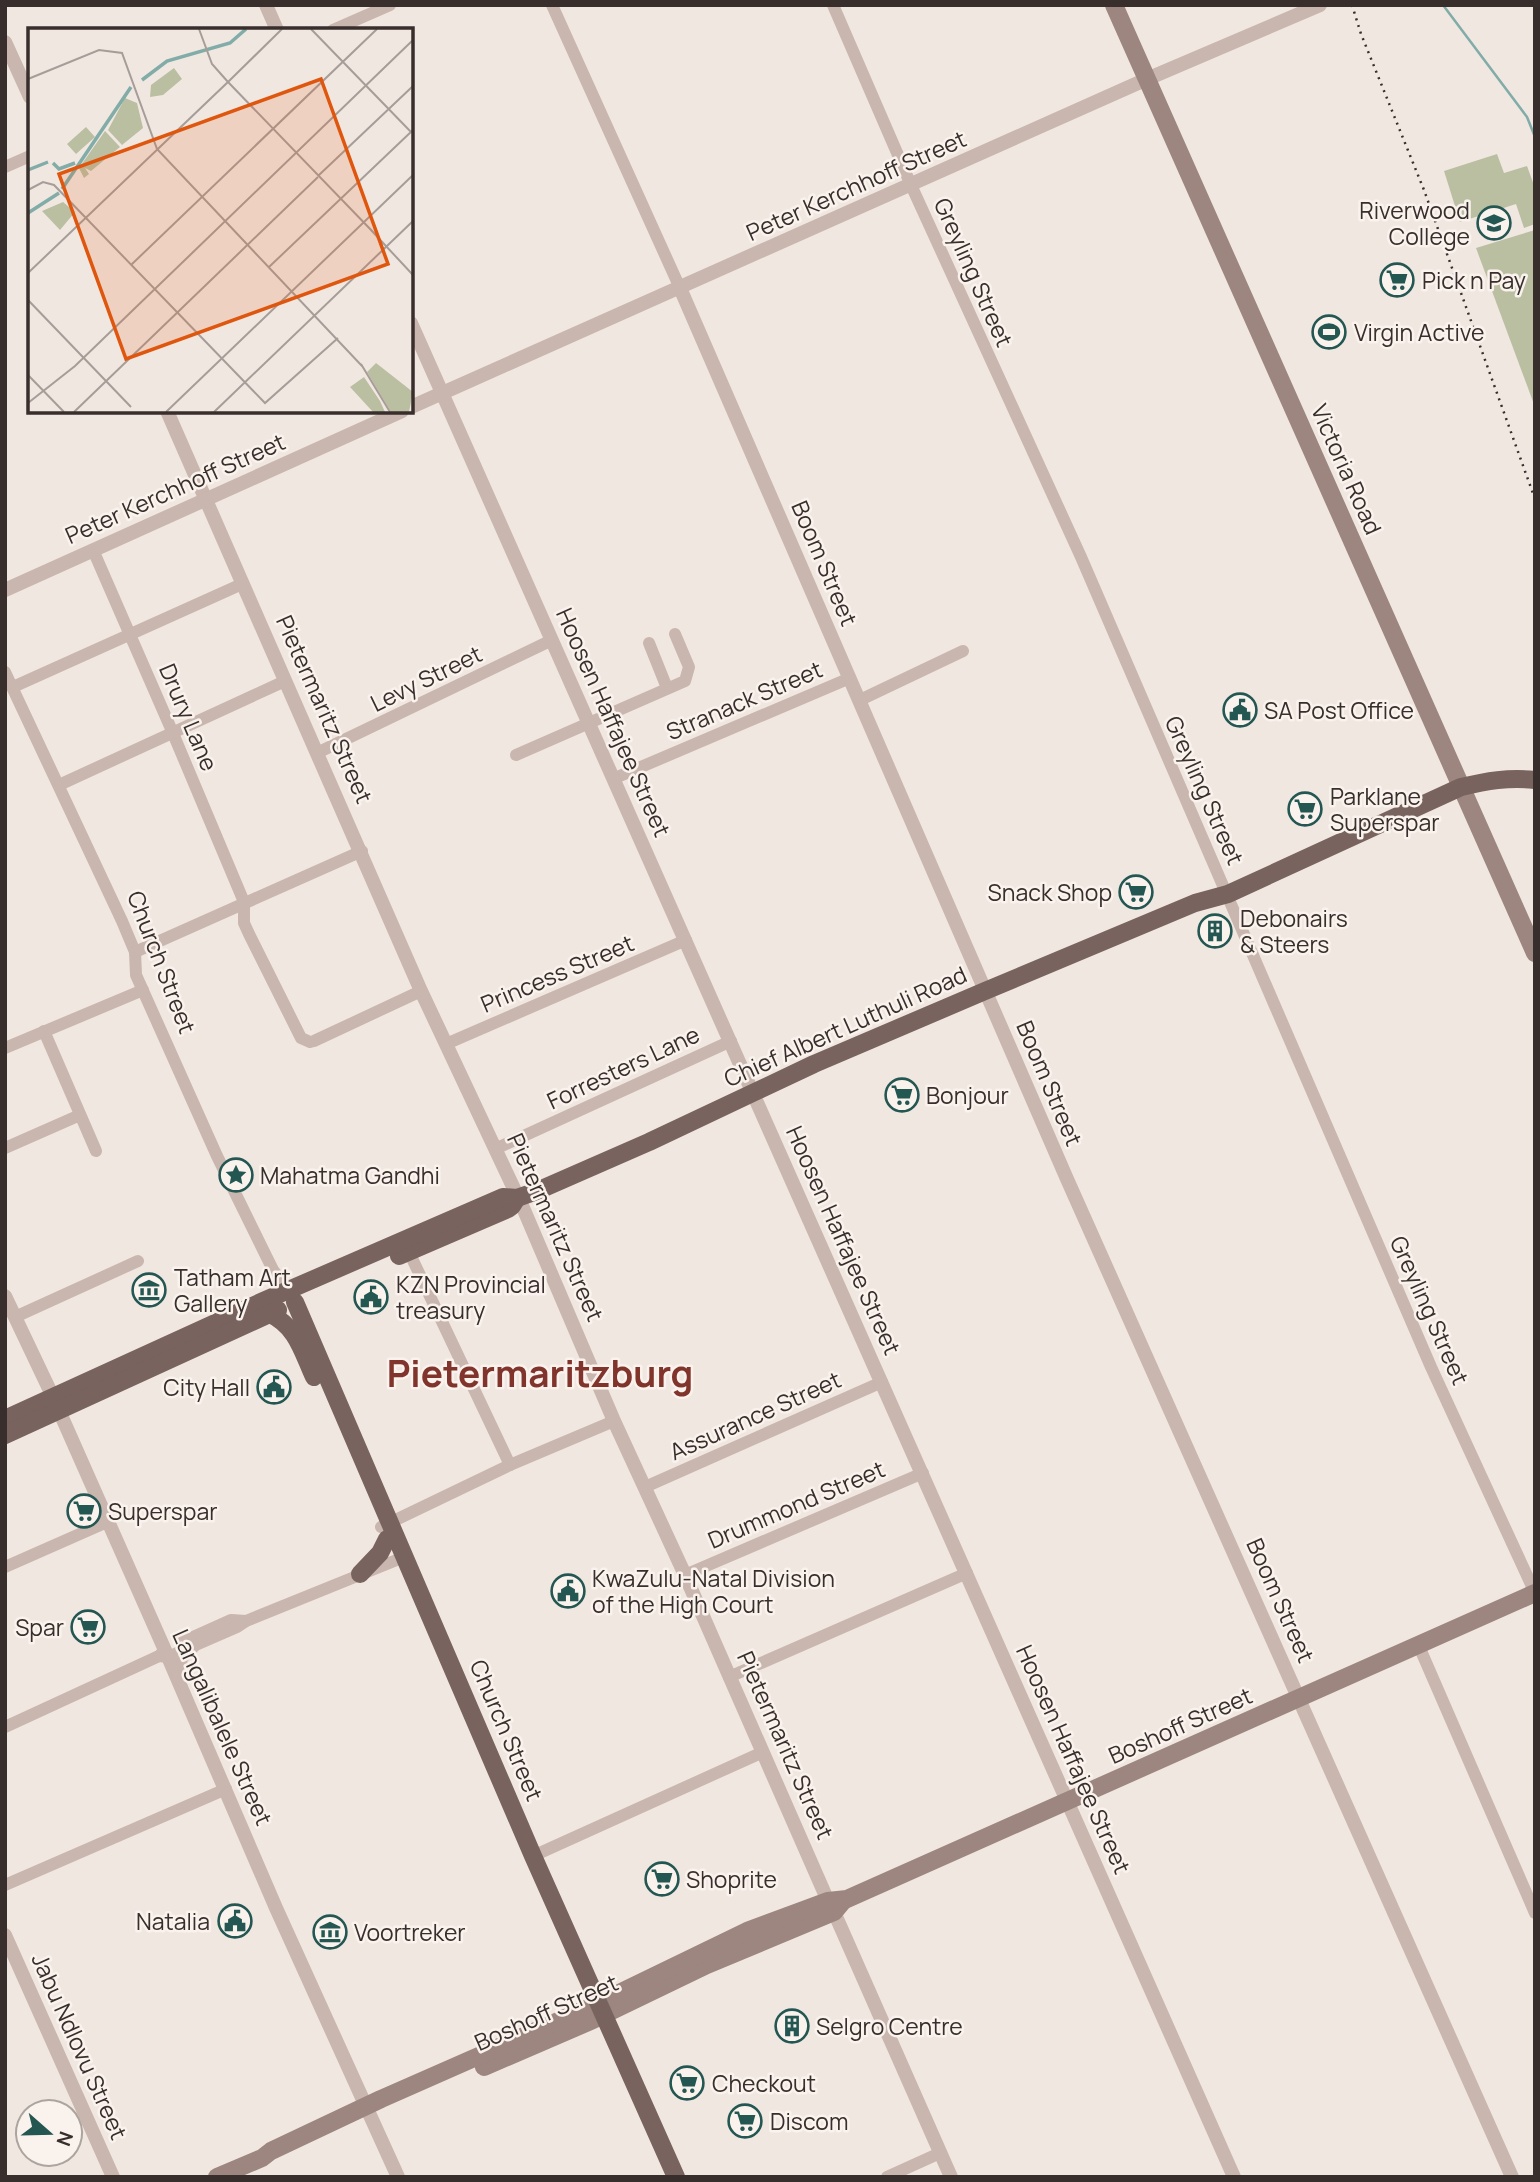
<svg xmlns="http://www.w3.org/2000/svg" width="1540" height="2182" viewBox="0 0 1540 2182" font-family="Manrope,sans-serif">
  <rect width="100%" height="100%" fill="#f1e7e1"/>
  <g fill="#babfa2">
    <polygon points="1497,154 1504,173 1527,166 1535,188 1535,224 1524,228 1516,204 1460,222 1444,171"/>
    <polygon points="1535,230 1535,407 1476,248"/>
  </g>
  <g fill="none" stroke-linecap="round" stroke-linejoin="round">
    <polyline stroke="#82aca8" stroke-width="2.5" points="1443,5 1527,117 1535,137"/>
    <g stroke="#c9b6ae" stroke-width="12">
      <polyline points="552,5 680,288"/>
      <polyline points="833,5 911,185 1081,557 1431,1367 1535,1593"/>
      <polyline points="333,30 390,5"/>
      <polyline points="5,167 30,156"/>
      <polyline points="93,550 172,731 244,902 244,923 249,934 301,1038 310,1042 314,1041 421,991"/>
      <polyline points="649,643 667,688"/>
      <polyline points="5,672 122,921 135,952 136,975 217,1156 273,1270 289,1290"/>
      <polyline points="13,687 242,584"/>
      <polyline points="860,700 963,651"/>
      <polyline points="317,753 552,640"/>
      <polyline points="516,755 685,681 689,667 675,634"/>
      <polyline points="615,778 850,678"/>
      <polyline points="59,785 285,681"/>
      <polyline points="135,952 362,851"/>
      <polyline points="44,1031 96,1151"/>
      <polyline points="446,1044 686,940"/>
      <polyline points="5,1048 143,990"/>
      <polyline points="5,1148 80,1115"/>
      <polyline points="495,1149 731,1041"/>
      <polyline points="409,1252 510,1465"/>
      <polyline points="15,1317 138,1261"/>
      <polyline points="645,1487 882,1382"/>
      <polyline points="381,1527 510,1465 614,1421"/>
      <polyline points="5,1567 107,1522"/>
      <polyline points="685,1575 923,1473"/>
      <polyline points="182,1642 231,1620 246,1621"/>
      <polyline points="1418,1644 1535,1913"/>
      <polyline points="159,1656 168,1657 237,1627 246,1621 404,1557"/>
      <polyline points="729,1677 967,1573"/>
      <polyline points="5,1727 159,1656 163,1652"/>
      <polyline points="533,1856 763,1752"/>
      <polyline points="5,1885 226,1789"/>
      <polyline points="887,2177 940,2153"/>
    </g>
    <g stroke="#c9b6ae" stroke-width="14">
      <polyline points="266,5 277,30"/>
      <polyline points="5,42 30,97"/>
      <polyline points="680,288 1067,1179 1512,2177"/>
      <polyline points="411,323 1234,2177"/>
      <polyline points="411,407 1147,79 1320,5"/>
      <polyline points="167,411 421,991 524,1210 614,1421 685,1575 828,1901"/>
      <polyline points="5,590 402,411"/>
      <polyline points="5,1296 53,1397 168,1657 276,1908 398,2177"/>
      <polyline points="178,1677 181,1658 193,1646"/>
      <polyline points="834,1912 951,2177"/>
      <polyline points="5,1935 113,2177"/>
    </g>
    <g stroke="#9c867f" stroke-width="18">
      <polyline points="1114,5 1535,953"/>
      <polyline points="484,2067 593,2020 707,1965 834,1912 844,1900"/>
      <polyline points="217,2177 262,2158 271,2151 381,2099 588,2008 747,1931 828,1901 847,1899 1535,1593"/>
    </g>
    <g stroke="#78635e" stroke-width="18">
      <polyline points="399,1256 508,1209 512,1206 517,1198"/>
      <polyline points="295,1302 533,1856 676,2177"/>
      <path d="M270,1314c27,13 32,37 44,63"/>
      <path d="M5,1419l256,-117 242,-105 14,1 20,-7 112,-49 165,-78 171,-73 210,-88 33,-9 233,-107c25,-6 48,-10 74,-7"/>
      <polyline points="5,1435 278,1310"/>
      <polyline points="360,1574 380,1553 387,1539"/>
    </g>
    <polyline stroke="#382e2b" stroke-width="2.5" stroke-dasharray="2 5" stroke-linecap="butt" points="1352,5 1361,34 1424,190 1535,499"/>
  </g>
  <defs>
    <symbol id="school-ring" viewBox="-11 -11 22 22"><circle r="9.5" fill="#f9f2ed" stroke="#245652" stroke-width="1.5"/><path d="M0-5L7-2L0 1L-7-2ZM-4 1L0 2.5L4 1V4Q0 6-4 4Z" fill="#245652"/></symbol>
    <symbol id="supermarket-ring" viewBox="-11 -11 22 22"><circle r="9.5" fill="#f9f2ed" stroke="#245652" stroke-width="1.5"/><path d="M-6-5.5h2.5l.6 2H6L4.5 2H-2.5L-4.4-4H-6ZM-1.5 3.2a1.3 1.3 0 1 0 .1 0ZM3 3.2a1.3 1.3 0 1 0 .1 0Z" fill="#245652"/></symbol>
    <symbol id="stadium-ring" viewBox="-11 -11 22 22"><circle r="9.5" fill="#f9f2ed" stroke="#245652" stroke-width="1.5"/><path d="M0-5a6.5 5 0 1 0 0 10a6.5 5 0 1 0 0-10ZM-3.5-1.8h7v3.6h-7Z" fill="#245652"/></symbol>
    <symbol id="civic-ring" viewBox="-11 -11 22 22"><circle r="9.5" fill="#f9f2ed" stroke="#245652" stroke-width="1.5"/><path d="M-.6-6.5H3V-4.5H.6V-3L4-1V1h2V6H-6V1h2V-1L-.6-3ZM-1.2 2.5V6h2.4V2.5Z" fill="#245652"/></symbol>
    <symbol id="building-ring" viewBox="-11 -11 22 22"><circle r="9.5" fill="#f9f2ed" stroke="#245652" stroke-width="1.5"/><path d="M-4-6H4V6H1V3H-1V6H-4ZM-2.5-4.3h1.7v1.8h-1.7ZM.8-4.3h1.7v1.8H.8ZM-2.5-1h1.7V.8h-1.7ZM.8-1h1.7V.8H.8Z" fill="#245652"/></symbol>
    <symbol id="sight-ring" viewBox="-11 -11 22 22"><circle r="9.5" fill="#f9f2ed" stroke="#245652" stroke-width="1.5"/><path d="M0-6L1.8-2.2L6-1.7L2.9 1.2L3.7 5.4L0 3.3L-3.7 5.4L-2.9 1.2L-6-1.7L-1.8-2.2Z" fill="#245652"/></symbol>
    <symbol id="museum-ring" viewBox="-11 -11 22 22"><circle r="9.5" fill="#f9f2ed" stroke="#245652" stroke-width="1.5"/><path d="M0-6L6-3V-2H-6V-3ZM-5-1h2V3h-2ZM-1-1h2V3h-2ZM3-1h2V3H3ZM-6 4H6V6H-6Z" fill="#245652"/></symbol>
  </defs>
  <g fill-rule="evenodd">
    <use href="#school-ring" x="1475" y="204" width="38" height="38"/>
    <use href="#supermarket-ring" x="1378" y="261" width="38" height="38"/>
    <use href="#stadium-ring" x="1310" y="313" width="38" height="38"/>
    <use href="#civic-ring" x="1221" y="691" width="38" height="38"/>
    <use href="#supermarket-ring" x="1286" y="790" width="38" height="38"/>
    <use href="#supermarket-ring" x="1117" y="873" width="38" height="38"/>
    <use href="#building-ring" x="1196" y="912" width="38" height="38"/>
    <use href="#supermarket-ring" x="883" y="1076" width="38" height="38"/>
    <use href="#sight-ring" x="217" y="1156" width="38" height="38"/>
    <use href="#museum-ring" x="130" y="1271" width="38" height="38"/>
    <use href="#civic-ring" x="352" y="1278" width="38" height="38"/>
    <use href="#civic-ring" x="255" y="1368" width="38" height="38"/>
    <use href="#supermarket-ring" x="65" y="1492" width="38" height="38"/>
    <use href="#civic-ring" x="549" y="1572" width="38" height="38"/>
    <use href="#supermarket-ring" x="69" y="1608" width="38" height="38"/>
    <use href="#supermarket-ring" x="643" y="1860" width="38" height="38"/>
    <use href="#civic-ring" x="216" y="1902" width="38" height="38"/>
    <use href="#museum-ring" x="311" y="1913" width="38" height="38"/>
    <use href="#building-ring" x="773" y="2007" width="38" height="38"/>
    <use href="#supermarket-ring" x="668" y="2064" width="38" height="38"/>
    <use href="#supermarket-ring" x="726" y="2102" width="38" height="38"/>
  </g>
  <g text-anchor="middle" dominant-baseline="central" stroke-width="5" stroke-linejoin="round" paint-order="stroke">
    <g font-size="23" fill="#382e2b" stroke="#f9f2ed">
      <text transform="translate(856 185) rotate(-24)">Peter Kerchhoff Street</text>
      <text transform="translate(974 272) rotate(66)">Greyling Street</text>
      <text transform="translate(1347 469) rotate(66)">Victoria Road</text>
      <text transform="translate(175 488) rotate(-24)">Peter Kerchhoff Street</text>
      <text transform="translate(825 563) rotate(67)">Boom Street</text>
      <text transform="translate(426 678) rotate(-26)">Levy Street</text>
      <text transform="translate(744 700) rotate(-23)">Stranack Street</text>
      <text transform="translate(325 709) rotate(66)">Pietermaritz Street</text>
      <text transform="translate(189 717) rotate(67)">Drury Lane</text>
      <text transform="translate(614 722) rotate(66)">Hoosen Haffajee Street</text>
      <text transform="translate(1205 790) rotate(66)">Greyling Street</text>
      <text transform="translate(162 962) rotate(69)">Church Street</text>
      <text transform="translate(557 973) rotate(-23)">Princess Street</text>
      <text transform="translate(845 1026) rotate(-24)">Chief Albert Luthuli Road</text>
      <text transform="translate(623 1067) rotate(-25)">Forresters Lane</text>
      <text transform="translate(1050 1083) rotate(67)">Boom Street</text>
      <text transform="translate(556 1227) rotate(66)">Pietermaritz Street</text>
      <text transform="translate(844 1240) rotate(66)">Hoosen Haffajee Street</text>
      <text transform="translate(1430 1310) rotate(66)">Greyling Street</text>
      <text transform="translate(755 1415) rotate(-24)">Assurance Street</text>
      <text transform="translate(796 1504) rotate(-23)">Drummond Street</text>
      <text transform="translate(1281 1600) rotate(66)">Boom Street</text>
      <text transform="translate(1180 1725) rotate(-24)">Boshoff Street</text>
      <text transform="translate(223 1727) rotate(66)">Langalibalele Street</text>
      <text transform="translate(507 1730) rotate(67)">Church Street</text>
      <text transform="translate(786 1745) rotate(66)">Pietermaritz Street</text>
      <text transform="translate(1074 1759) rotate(66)">Hoosen Haffajee Street</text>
      <text transform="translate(546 2012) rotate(-24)">Boshoff Street</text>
      <text transform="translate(80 2046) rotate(66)">Jabu Ndlovu Street</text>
    </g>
    <g font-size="23" fill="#382e2b" stroke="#f9f2ed" text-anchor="start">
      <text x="1470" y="210" text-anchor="end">Riverwood<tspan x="1470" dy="26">College</tspan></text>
      <text x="1422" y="280">Pick n Pay</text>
      <text x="1354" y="332">Virgin Active</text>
      <text x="1264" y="710">SA Post Office</text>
      <text x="1330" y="796">Parklane<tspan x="1330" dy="26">Superspar</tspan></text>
      <text x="1112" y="892" text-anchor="end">Snack Shop</text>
      <text x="1240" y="918">Debonairs<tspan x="1240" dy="26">&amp; Steers</tspan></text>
      <text x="926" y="1095">Bonjour</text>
      <text x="260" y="1175">Mahatma Gandhi</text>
      <text x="174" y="1277">Tatham Art<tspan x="174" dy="26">Gallery</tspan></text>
      <text x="396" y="1284">KZN Provincial<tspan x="396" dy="26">treasury</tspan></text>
      <text x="250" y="1387" text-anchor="end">City Hall</text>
      <text x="108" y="1511">Superspar</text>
      <text x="592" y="1578">KwaZulu-Natal Division<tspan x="592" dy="26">of the High Court</tspan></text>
      <text x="64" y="1627" text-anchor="end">Spar</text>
      <text x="686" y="1879">Shoprite</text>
      <text x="210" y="1921" text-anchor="end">Natalia</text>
      <text x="354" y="1932">Voortreker</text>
      <text x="816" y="2026">Selgro Centre</text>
      <text x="712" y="2083">Checkout</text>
      <text x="770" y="2121">Discom</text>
    </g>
    <g font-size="37" font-weight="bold" fill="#80342c" stroke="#f9f2ed">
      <text x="540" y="1373">Pietermaritzburg</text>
    </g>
  </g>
  <g transform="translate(28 28)">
    <rect width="385" height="385" fill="#f1e7e1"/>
    <path d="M146,40l8,11 -19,16 -13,2 1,-12zM97,70l12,5 6,25 -21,17 -14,-15zM58,99l9,10 -19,17 -9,-10zM77,103l15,16 -29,24 -6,-3 4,6 -5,4 -5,-10zM35,174l12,10 -15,18 -18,-19zM348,335l37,29 -4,20h-18l-24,-40zM336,349l16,24 5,11h-12l-23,-25z" fill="#babfa2"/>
    <path fill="none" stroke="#82aca8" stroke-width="3.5" d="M114,52l25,-19 63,-18 16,-14M25,135l6,6 16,-6M0,142l20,-8M34,161l69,-102M0,185l31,-20"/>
    <path fill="none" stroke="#a79d98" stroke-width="2" d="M171,1l13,35 16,18M283,1l100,103M0,51l71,-29 23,3 35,96 205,217M200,54l54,-53M291,147l94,-89M0,162l15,-8 11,3 211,218 73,-65M343,202l42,45M103,237l246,-236M241,239l144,-137M0,245l200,-191 146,151M0,272l103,107M333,336l29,48M0,347l36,37M0,375l47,-37 338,-326M46,384l244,-235M138,384l247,-237M186,384l199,-191"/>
    <path fill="#df570e" fill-opacity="0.15" stroke="#df570e" stroke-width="3.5" d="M293,51l67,185 -262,95 -67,-185z"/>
    <rect width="385" height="385" fill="none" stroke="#382e2b" stroke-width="3.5"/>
  </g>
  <rect width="1540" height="2182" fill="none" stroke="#382e2b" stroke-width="14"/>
  <g transform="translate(49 2133) rotate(110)"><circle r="33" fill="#f9f2ed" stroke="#aca49f" stroke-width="2"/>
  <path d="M0-5L12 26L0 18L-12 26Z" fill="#245652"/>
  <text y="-10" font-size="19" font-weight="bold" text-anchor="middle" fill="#382e2b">N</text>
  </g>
</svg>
